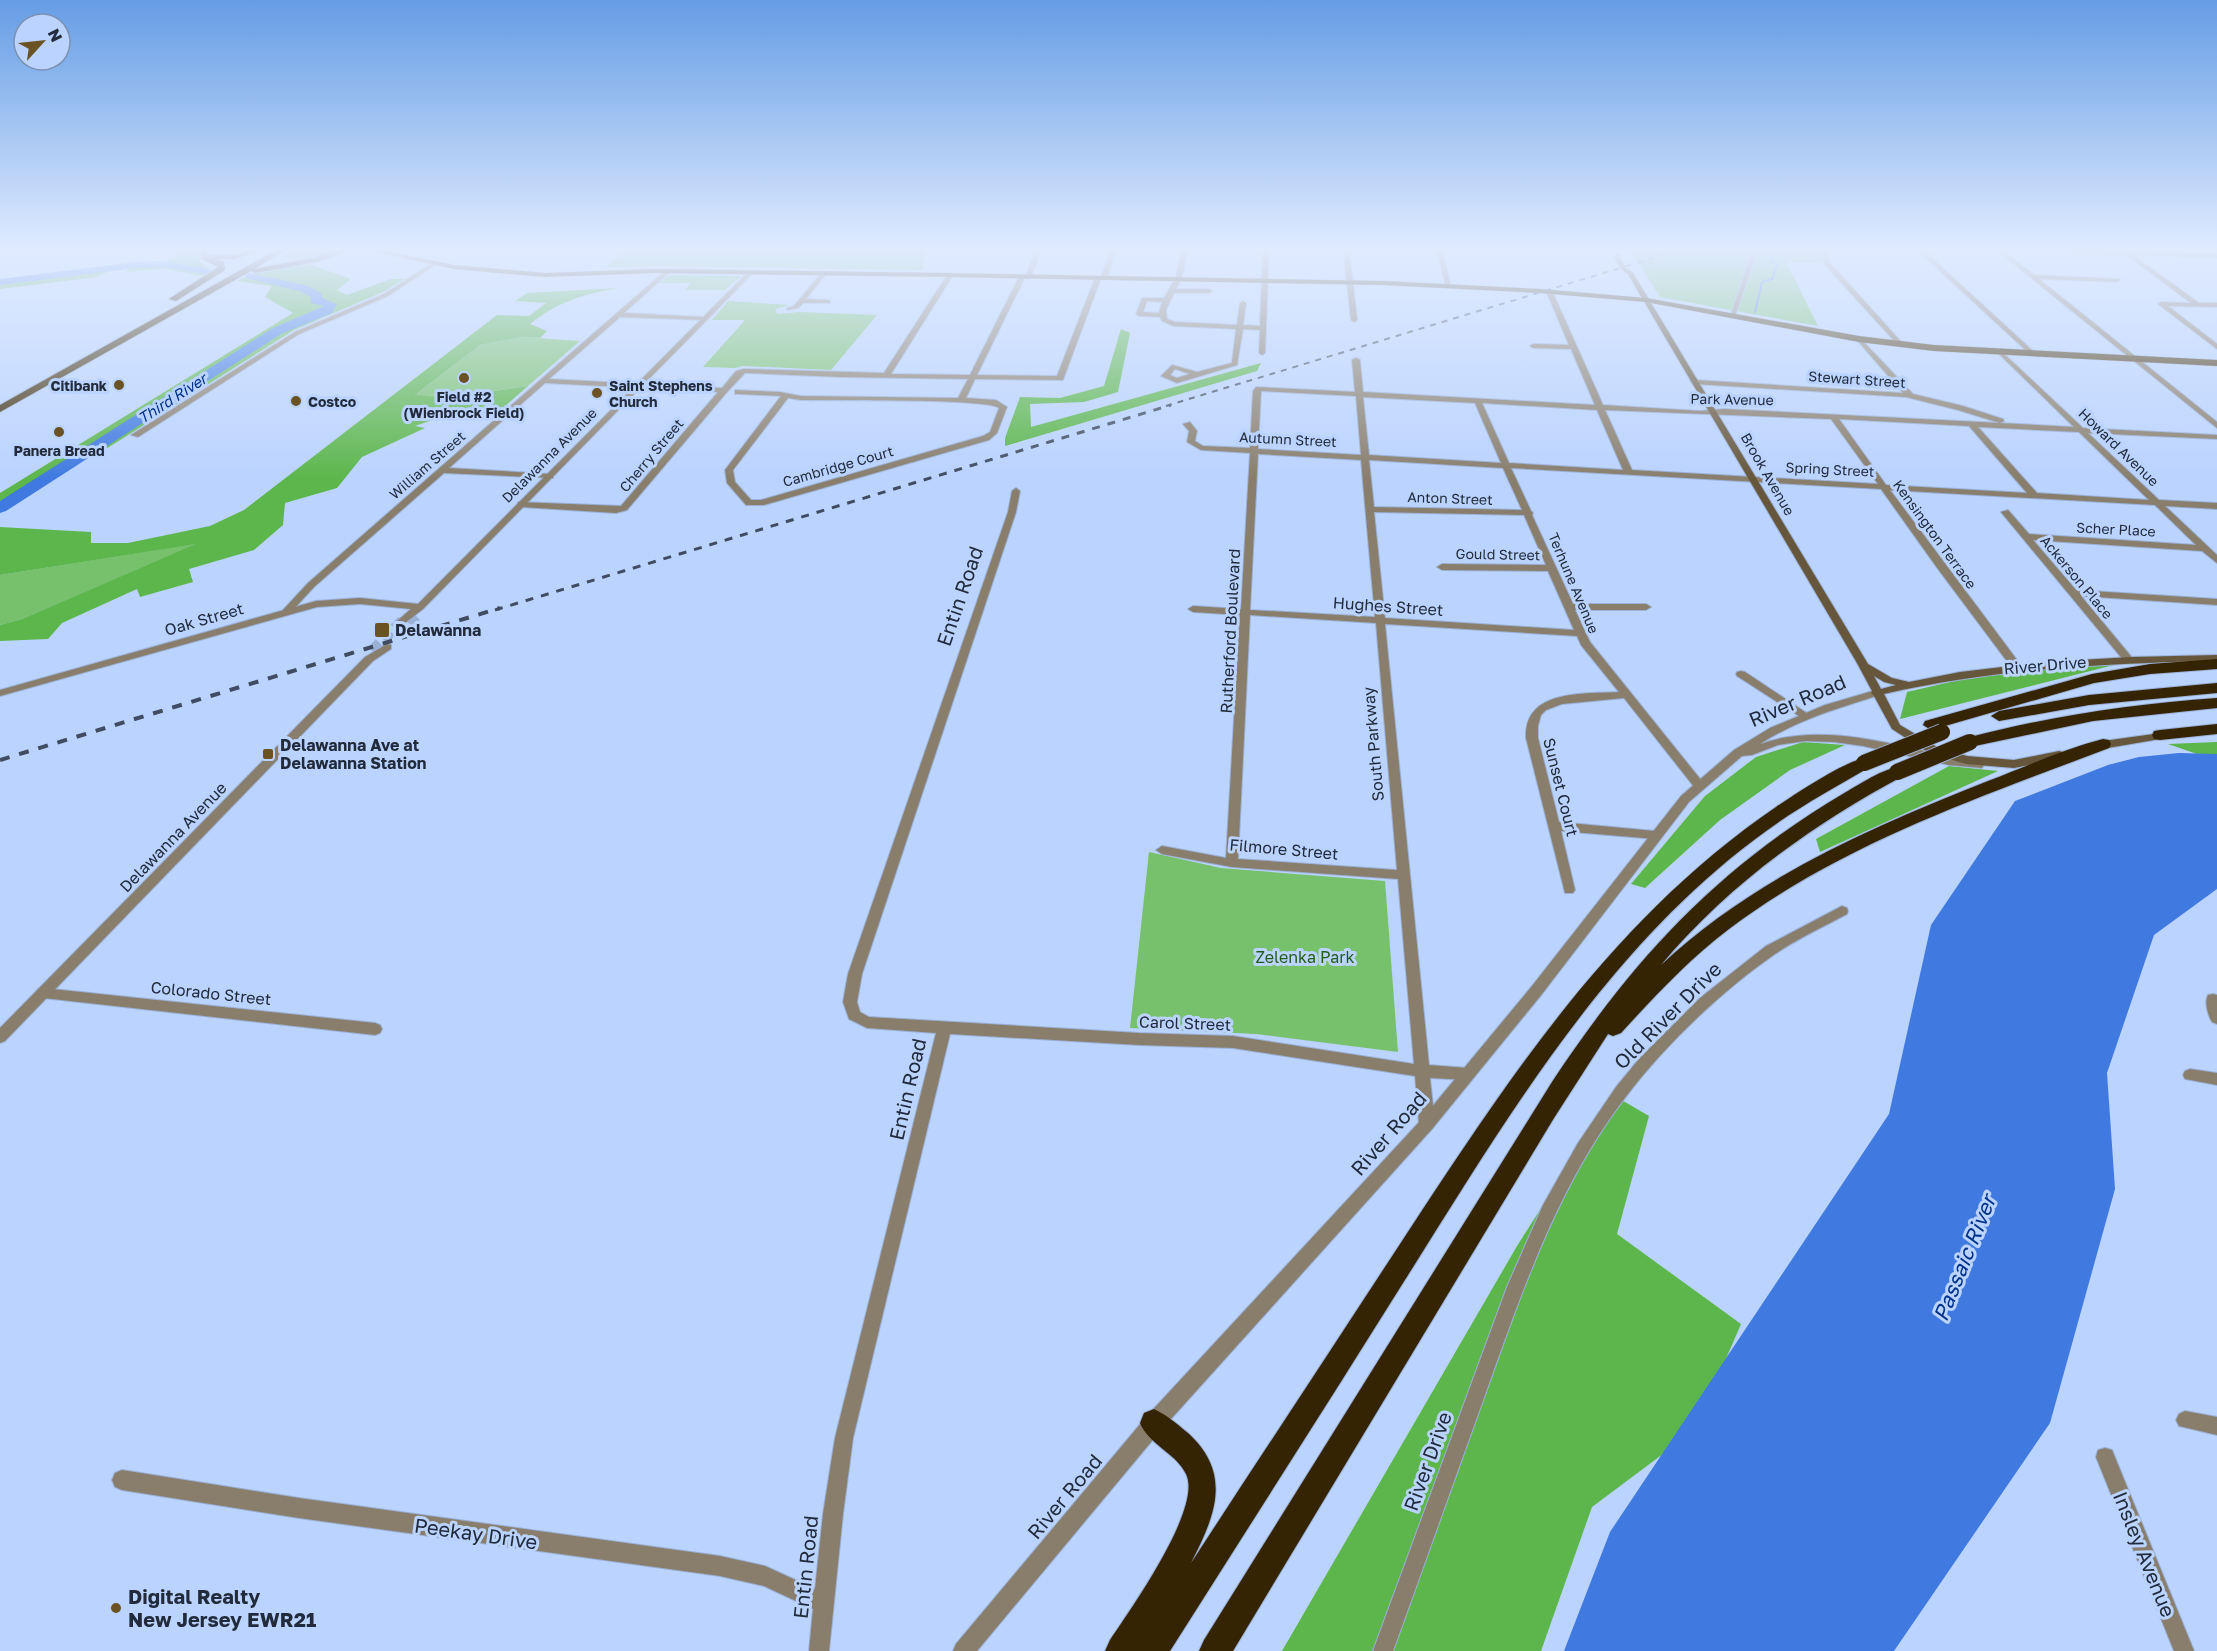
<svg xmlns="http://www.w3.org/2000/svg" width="2217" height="1651" viewBox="0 0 2217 1651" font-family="'Golos Text',sans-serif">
  <rect width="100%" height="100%" fill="#bad3ff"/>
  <g fill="#78c16c">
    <polygon points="631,248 924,248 923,270 659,266 606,267"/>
    <polygon points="1643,248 1829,248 1828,263 1786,262 1818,326 1660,297 1631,251"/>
    <polygon points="669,275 741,276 725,290 685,290 691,283 659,283"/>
    <polygon points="728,301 790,305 778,308 775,311 778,314 800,312 877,315 831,370 743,366 735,368 703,367 745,320 712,320"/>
    <polygon points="522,337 580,341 528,386 447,398 414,396 480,345"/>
    <polygon points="200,543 22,619 0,625 0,575"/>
    <polygon points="1149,852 1221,868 1385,881 1398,1052 1256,1034 1130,1028"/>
  </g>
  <g fill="#5cb64c">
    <polygon points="190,248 212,248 198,260 209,269 202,276 165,269 125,272 138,263 172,260"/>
    <path d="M294,248h44c-15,7 -38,18 -54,9z"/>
    <polygon points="306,263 351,279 337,290 347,295 391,279 405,279 383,292 294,330 117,442 104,450 98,449 0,511 0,493 293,313 265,297 272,286 237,281 257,272"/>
    <polygon points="123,264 97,277 0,289 0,280"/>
    <path d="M618,288c-34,6 -61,14 -88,36l17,7 -7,7 -18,-1 -42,8 -65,50 32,3 81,-12 -32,28 -41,-2 -40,14 10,2 -63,29 -25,31 -52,15 -2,22 -29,25 -65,19 4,13 -53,15 -3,-8 -75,34 -14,16 -48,2v-16l22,-6 174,-75 -196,31v-48l91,5v11h37l82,-17 34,-16 253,-195 32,1 17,-13 -31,-2 12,-8z"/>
    <polygon points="1121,329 1130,333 1118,392 1084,402 1030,404 1031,427 1261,363 1257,371 1005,446 1005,438 1020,397 1060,398 1104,386"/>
    <polygon points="2090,664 2118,664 1900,719 1907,692 1963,679"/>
    <polygon points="1803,742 1845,745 1790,770 1720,820 1645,888 1631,884 1705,796 1756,757"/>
    <polygon points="2217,742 2217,754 2197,754 2168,744"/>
    <polygon points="1949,766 1998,771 1820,852 1816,839"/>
    <polygon points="1613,1095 1649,1116 1617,1234 1741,1324 1695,1430 1592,1507 1541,1651 1282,1651 1517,1246"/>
  </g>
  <polygon fill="#407ae0" points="2179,753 2217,754 2217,889 2154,935 2107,1073 2115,1189 2050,1423 1894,1651 1564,1651 1610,1532 1889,1114 1931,925 2015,801 2108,765 2139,757"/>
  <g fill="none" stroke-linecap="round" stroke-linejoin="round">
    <polyline stroke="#407ae0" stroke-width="2" points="1755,312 1762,282 1772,279 1777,265 1771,260 1776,248"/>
    <g fill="#407ae0" fill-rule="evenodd">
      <polygon points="164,261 209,269 215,272 209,275 164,267 136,268 0,285 0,279 136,262"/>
      <polygon points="250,273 308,286 321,293 322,298 337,304 332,313 281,334 6,511 0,513 0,501 273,328 324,306 311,303 311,297 300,291 246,278 246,274"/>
    </g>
    <g stroke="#9bb1d8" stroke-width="11" stroke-dasharray="11 5" stroke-linecap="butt">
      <polyline points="398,635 416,616"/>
      <polyline points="372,651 402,621"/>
    </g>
    <defs>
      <g id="minor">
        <path d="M1037,248h6l-12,29 -3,2 -3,-2 -48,98 80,1 38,-98 3,-2 3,2 10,-30h6l-10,30 -3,2 -3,-2 -38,102 -88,-1 -9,19 30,2 11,7 -10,26 -8,7 -225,65h-18l-19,-22 -2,-13 56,-74 -43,-2h-3v-4l45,2 21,4 157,2 10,-19 -127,-2 -96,-4 -18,19 -100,118 -11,3 -95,-6 -3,-1v-4l103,4 97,-114 -173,-9 -96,85 101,6h3v4l-109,-5 -130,114 -23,25h-6l-2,-2 25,-27 358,-313 5,1 -47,42 80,4 3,2 -1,1 -86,-3 -71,62 173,9 14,-17 8,-2 140,4 63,-98 3,-2 3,2 -62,99 79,1 49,-98 3,-2 3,2zM788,398l13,2c28,1 184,-2 198,8l-9,24 -7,4 -222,64h-10l-16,-18 -2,-12z"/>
        <path d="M1182,248h6l-6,29 -6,12h33l3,2 -3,2h-35l-8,17 1,9 8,3 62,3 3,-22 3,-2 3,2 -3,22 17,1 3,-78h6l-4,105 -3,2 -3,-2 1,-23 -17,-1 -6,36 -60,18 -16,-7 11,-11 25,7 35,-9 4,-34 -62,-3 -12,-5 -2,-4 -21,-1 -3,-2 6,-16h22l12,-21zM1147,301l15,1 -3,11 -16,-1zM1175,369l15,5 -13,4 -7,-3z"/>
        <polygon points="1343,248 1349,248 1357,320 1354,322 1351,320"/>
        <polygon points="1436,248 1442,248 1451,288 1446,287"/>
        <polygon points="1753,248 1759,248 1735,316 1730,317"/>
        <polygon points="1824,248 1830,248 1828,258 1831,264 1903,344 1903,346 1899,346 1826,266 1822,258"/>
        <polygon points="1915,248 1921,248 2035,353 2035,355 2031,355"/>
        <polygon points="1994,248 2000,248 2034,275 2120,279 2118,282 2039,279 2217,422 2217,428"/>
        <polygon points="2003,248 2043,248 2217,254 2217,258 2133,255 2199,303 2217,303 2217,307 2168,306 2217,344 2217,349 2158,304 2161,302 2191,303 2125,254 2006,250"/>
        <polygon points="435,261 437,264 388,296 299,334 138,437 131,435 295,332 384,294"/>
        <polygon points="822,272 827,273 806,299 828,300 830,301 830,303 803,303 798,308 787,310 787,308 794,306"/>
        <path d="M1550,291l3,2 50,112 97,6 24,-2 276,14 -42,-13 -52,-13 -211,-13 -4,-2 4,-2 208,13 -46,-53v-2l2,-1 54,57 50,12 40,13 1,2 -4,2 74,4 -75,-73v-2l2,-1 82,77 134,7v4l-129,-6 71,67 58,3v6l-52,-3 52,49v8l-15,-12 -169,-11 43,50 141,9v6l-136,-9 53,64 -5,3 -4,-1 -124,-150 7,-2 21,24 167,11 -41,-40 -265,-15 130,174 1,2 -1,2h-8l-74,-99 -57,-80 -370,-21 20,43 2,2 -1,2 41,89h73l5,3 -5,3h-71l15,32 115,143 -2,3h-8l-71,-90 -62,6 -16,6 -5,5 -3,11v12l21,84 96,9 6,4 -6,4 -94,-8 14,59 -2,3h-8l-39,-155c-2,-49 58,-44 93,-46l-38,-47 -4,-9 -192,-12 44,441 39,3 5,2 2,4 -2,4 -5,2 -38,-2 5,46 -3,5 -5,2 -5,-2 -3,-5 -4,-48 -182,-28 -94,-3 -189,-11 -97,404 -10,76 -14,137h-20l4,-42 -49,-23 -44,-10 -421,-58 -177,-28 -7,-3 -3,-7 3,-7 7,-3 177,28 421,58 45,10 50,23 8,-75 12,-76 101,-405 -69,-5 -18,-9 -6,-17 5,-28 160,-462 4,-21 4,-3 4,3 -4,21 -154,462 -5,28 3,10 9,5 270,16 94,3 181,28 -16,-185 -166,-12 -70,-13 -6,-4 6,-4 64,12 14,-243 -47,-3 -5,-3 5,-3 48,3 9,-156 -49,-3 -14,-8 2,-11 -6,-7 7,-2 7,9 -2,10 8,5 47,2 3,-57 3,-4 99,5 -3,-32 4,-2 4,2 3,32 232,13 -24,-56 -38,-1 -3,-2 3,-2 36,1 -22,-52zM1261,391l95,5 5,59 -103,-6zM1363,397l112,6 26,60 -132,-8zM1482,403l115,7 26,60 -114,-7zM1605,410l226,9 47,65 -246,-14zM1839,419l130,7 58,67 -141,-8zM1978,427l101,5 70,68 -112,-7zM1258,454l103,6 14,157 -125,-7zM1369,460l134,8 19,42 -148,-3zM1374,512l150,3 22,50 -104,-1 -5,3 5,3 106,1 26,59 -189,-12zM1250,615l126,8 21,247 -159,-11z"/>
        <polygon points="1741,671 1745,672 1811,716 1810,718 1802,718 1737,676 1736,674 1737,672"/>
        <path d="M1842,906l5,2 1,3 -1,3c-24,13 -50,25 -72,40 -52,36 -108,89 -147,140 -69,88 -106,197 -143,301 -31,85 -61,171 -92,256h-20l134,-364 36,-82 35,-62 38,-56 23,-28 61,-61 66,-52z"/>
        <polygon points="43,988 375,1023 380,1025 382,1029 380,1033 375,1035 43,998 38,997 36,993 38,989"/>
        <path d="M2213,994l4,1v29l-5,-2c-4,-7 -8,-20 -4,-27z"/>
        <polygon points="2190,1069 2217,1073 2217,1085 2185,1079 2183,1075 2185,1071"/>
        <polygon points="2185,1411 2217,1417 2217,1435 2179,1426 2176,1420 2179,1414"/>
        <polygon points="2105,1448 2112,1450 2194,1651 2174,1651 2096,1457 2098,1450"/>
      </g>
      <g id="tertiary">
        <polygon points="748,272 753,273 423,609 405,623 402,624 397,621 411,609 360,604 317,607 0,696 0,690 316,601 360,598 418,604"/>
        <polygon points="387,644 391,645 391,649 373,661 5,1041 0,1043 0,1028 365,657"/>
        <path d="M1876,690l5,3 -1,2c-42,13 -83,25 -120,49 71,-25 147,7 218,17l4,1 2,3 -2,3 -33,-3 -86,-19 -29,-4 -29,-1 -27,4 -26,10 -10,1 -53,46 -147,192 -110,135 -271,301 -184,221h-24l3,-7 191,-228 275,-297 110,-133 149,-190 53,-46 36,-22 55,-23z"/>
      </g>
      <g id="secondary">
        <polygon points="392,248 398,248 389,254 385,254 385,252"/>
        <path d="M1617,254h4l-1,4 6,10 7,5 235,391 24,14 17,4 51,-10 85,-10 86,-5 86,-2v6c-112,2 -223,8 -333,33l16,31 37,22 30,9 47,4 45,-9 4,1 2,3 -6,4 -45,9 -48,-4 -37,-11 -37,-24 -18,-33 -3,-3 1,-2 -15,-28 -229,-389 -6,-4 -8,-12zM1874,676l10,6 12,3 -15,4z"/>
        <polygon points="2168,732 2174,735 2172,737 2096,750 2090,746 2096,742"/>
      </g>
      <polygon id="primary" points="358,248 371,248 454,265 545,273 656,269 950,273 1384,281 1540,289 1646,298 1859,336 1934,345 2217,360 2217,366 1934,351 1859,342 1646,302 1540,293 1384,285 950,277 656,273 545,277 454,269"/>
      <g id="trunk">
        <polygon points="257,248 268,248 235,259 217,259 224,262 225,270 176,301 169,299 218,267 202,259 201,252 207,252 208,255 234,255"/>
        <polygon points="280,248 289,248 254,269 312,258 343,248 354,248 317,262 255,273 251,271 0,412 0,405"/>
      </g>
      <g id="motorway">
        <polygon points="2217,659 2217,669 2150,674 2094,683 1931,730 1923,725 1925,721 2092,674 2150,664"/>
        <polygon points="2217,683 2217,693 2089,705 1999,721 1991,716 1999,711 2089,695"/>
        <path d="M2217,698v10l-124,13 -123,26 -6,-1 -2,-4 2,-4 6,-1c81,-21 163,-33 247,-39z"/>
        <polygon points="2217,724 2217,734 2160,740 2154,739 2152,735 2154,731 2160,730"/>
        <path d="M2103,739l6,1 2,4 -2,4c-131,50 -267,96 -380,181 -40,30 -75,68 -108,104l-8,3 -5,-2 -54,84 -321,533h-34l5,-11 348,-558c82,-124 165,-214 294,-290 13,-7 43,-28 57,-24l3,4 -3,4c-91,49 -175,109 -242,189 93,-87 210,-138 327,-184 37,-14 76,-32 115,-42z"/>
        <path d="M1864,758l6,1 2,4 -2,4c-40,23 -80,45 -116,73 -152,114 -251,285 -351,443 -77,123 -155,245 -233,368h-65l5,-11c20,-30 93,-132 76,-166 -10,-21 -37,-29 -46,-51l4,-10 10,-4c13,6 23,15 34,24 45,41 27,83 3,130 70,-107 141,-215 211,-322 107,-163 210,-322 374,-434 21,-14 64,-43 88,-49z"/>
      </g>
    </defs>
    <use href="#minor" stroke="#9bb1d8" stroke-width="2"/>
    <use href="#tertiary" stroke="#9bb1d8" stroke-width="2"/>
    <use href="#secondary" stroke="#9bb1d8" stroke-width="2"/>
    <use href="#primary" stroke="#9bb1d8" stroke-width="1"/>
    <use href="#trunk" stroke="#9bb1d8" stroke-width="2"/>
    <use href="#motorway" stroke="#9bb1d8" stroke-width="2"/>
    <use href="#minor" fill="#897e6c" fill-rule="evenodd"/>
    <use href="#tertiary" fill="#897e6c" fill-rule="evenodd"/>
    <use href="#secondary" fill="#66573c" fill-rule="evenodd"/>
    <use href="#primary" fill="#4d3b18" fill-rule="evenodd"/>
    <use href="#trunk" fill="#41300e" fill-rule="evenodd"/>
    <use href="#motorway" fill="#352403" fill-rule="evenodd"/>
    <polyline stroke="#3f4c61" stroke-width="2" stroke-dasharray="6 6" stroke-linecap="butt" points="1166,406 1686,248"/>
    <polyline stroke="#3f4c61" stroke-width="3" stroke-dasharray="8 8" stroke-linecap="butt" points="495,610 1171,405"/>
    <polyline stroke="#3f4c61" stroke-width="4" stroke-dasharray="10 10" stroke-linecap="butt" points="0,760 500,608"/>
    <defs>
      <g id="motorway-bridge">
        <polyline points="1864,763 1942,732"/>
        <polyline points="1897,772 1970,742"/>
      </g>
    </defs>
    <use href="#motorway-bridge" stroke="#9bb1d8" stroke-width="18" stroke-linecap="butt"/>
    <use href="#motorway-bridge" stroke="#352403" stroke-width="16"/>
  </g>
  <linearGradient id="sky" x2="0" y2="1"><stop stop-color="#659de5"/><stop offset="0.52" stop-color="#e0ebff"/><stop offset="1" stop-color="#e0ebff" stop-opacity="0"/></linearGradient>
  <rect width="2217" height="479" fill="url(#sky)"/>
  <g fill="#6b5223" stroke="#bad3ff" stroke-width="2">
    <circle cx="464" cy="378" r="6"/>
    <circle cx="119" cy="385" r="6"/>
    <circle cx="597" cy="393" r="6"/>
    <circle cx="296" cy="401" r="6"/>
    <circle cx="59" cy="432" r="6"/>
    <rect x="374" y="622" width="16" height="16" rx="3"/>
    <rect x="262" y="748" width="12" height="12" rx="3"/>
    <circle cx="116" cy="1608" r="6"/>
  </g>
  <g text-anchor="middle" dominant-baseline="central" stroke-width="6" stroke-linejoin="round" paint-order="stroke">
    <g font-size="14" fill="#212b3b" stroke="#bad3ff">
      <text transform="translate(1857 379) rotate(4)">Stewart Street</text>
      <text transform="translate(1732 399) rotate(1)">Park Avenue</text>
      <text transform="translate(1288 439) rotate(3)">Autumn Street</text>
      <text transform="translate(2119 447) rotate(44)">Howard Avenue</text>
      <text transform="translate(549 455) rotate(-45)">Delawanna Avenue</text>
      <text transform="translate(651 455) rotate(-50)">Cherry Street</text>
      <text transform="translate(427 465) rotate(-41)">William Street</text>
      <text transform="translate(838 466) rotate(-16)">Cambridge Court</text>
      <text transform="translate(1830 469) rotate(3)">Spring Street</text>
      <text transform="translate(1768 474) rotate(60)">Brook Avenue</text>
      <text transform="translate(1450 498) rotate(2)">Anton Street</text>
      <text transform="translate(2116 529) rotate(3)">Scher Place</text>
      <text transform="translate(1935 534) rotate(54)">Kensington Terrace</text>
      <text transform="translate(1498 554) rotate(1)">Gould Street</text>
      <text transform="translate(2077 577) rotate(50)">Ackerson Place</text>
      <text transform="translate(1574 583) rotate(67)">Terhune Avenue</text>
    </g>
    <g font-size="14" font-weight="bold" fill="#212b3b" stroke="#bad3ff" text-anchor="start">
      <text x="107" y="385" text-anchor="end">Citibank</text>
      <text x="609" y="385">Saint Stephens<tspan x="609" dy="16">Church</tspan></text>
      <text x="464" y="396" text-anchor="middle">Field #2<tspan x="464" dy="16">(Wienbrock Field)</tspan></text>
      <text x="308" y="401">Costco</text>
      <text x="59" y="450" text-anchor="middle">Panera Bread</text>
    </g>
    <g font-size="15" font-style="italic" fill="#00328c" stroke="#bad3ff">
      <text transform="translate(172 398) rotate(-33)">Third River</text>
    </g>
    <g font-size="16" fill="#212b3b" stroke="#bad3ff">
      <text transform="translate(1388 606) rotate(4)">Hughes Street</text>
      <text transform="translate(204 619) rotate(-16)">Oak Street</text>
      <text transform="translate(1230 631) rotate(-87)">Rutherford Boulevard</text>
      <text transform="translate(2045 665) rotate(-5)">River Drive</text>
      <text transform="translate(1373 744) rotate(-95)">South Parkway</text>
      <text transform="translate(1561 787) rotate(76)">Sunset Court</text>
      <text transform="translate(173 837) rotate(-46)">Delawanna Avenue</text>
      <text transform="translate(1284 849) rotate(5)">Filmore Street</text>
      <text transform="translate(211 993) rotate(6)">Colorado Street</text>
      <text transform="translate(1185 1023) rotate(2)">Carol Street</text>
    </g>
    <g font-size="16" font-weight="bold" fill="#212b3b" stroke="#bad3ff" text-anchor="start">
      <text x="395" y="630">Delawanna</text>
      <text x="280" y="745">Delawanna Ave at<tspan x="280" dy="18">Delawanna Station</tspan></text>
    </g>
    <g font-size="16" fill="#225d17" stroke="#bad3ff">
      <text x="1305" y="957">Zelenka Park</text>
    </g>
    <g font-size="20" fill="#212b3b" stroke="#bad3ff">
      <text transform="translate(959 596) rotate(-71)">Entin Road</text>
      <text transform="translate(1797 700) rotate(-23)">River Road</text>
      <text transform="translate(1667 1015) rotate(-45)">Old River Drive</text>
      <text transform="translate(907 1089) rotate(-77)">Entin Road</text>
      <text transform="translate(1388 1133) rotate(-49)">River Road</text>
      <text transform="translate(1427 1461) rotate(-70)">River Drive</text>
      <text transform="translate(1064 1496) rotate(-50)">River Road</text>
      <text transform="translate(476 1533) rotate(8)">Peekay Drive</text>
      <text transform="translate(2145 1554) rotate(68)">Insley Avenue</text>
      <text transform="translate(805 1567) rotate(-84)">Entin Road</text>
    </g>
    <g font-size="20" font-weight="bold" fill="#212b3b" stroke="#bad3ff" text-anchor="start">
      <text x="128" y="1596">Digital Realty<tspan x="128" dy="23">New Jersey EWR21</tspan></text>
    </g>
    <g font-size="21" font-style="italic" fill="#00328c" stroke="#bad3ff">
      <text transform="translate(1964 1258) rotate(-68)">Passaic River</text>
    </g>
  </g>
  <g transform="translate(42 42) rotate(63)"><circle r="28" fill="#bad3ff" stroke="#7d90b1" stroke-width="1.5"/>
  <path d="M0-4.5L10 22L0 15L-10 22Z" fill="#6b5223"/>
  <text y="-9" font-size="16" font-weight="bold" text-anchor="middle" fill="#212b3b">N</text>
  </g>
</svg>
